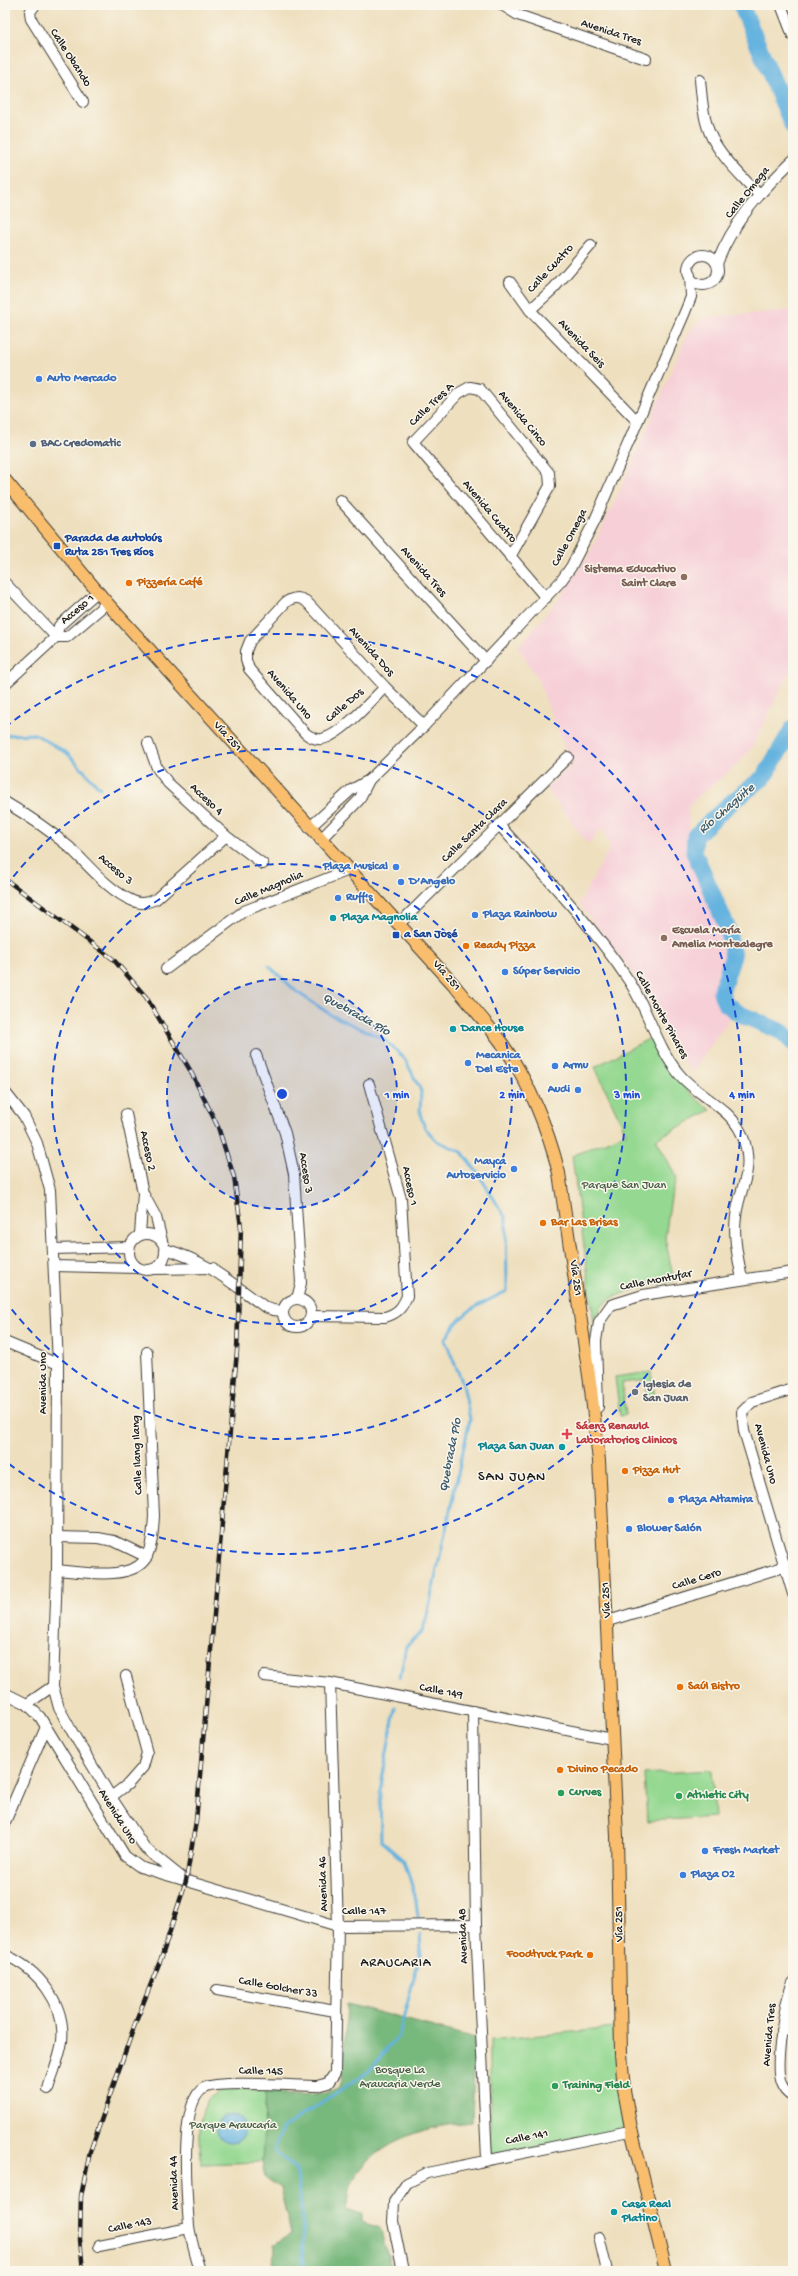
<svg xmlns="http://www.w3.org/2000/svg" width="798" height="2276" viewBox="0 0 798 2276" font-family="'Gochi Hand',sans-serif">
  <rect width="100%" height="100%" fill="#fbf7ec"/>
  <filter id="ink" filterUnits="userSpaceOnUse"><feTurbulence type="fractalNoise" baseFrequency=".025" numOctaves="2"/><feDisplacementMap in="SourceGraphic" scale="8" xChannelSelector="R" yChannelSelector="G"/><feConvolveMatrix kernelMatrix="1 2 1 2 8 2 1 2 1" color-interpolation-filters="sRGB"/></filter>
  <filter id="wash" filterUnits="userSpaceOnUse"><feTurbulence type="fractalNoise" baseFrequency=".012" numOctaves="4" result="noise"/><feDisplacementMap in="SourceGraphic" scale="16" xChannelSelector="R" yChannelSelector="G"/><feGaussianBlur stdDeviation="0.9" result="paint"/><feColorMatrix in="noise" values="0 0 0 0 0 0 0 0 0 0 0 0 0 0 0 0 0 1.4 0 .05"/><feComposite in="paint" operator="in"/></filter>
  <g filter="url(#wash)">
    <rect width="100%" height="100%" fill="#eedfbe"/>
    <polygon fill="#f6cfd7" points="793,310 793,665 751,749 739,763 688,805 691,863 718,922 726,955 717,992 722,1006 732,1015 692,1073 679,1056 635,976 579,904 610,847 603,827 588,844 546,788 572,765 537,678 518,647 559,599 589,555 625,479 688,333 702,318"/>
    <g fill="#94d891" stroke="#587a56">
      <path d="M654,1036c14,30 29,55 57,74l-55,29 21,39 -6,19 -6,41 9,43c-19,5 -57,9 -71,24 -4,4 -6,12 -9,17l-22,-166 54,-23 -31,-66z"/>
      <polygon points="651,1372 655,1399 648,1400 645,1380 622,1383 626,1415 620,1416 615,1377"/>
      <polygon points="712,1770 715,1817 647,1821 644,1774"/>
      <polygon points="614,2028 624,2132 490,2155 490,2040"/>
      <path d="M227,2088l39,2 -4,72 -61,2c0,-18 -5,-49 7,-64 5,-6 12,-8 19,-12z"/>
    </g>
    <path fill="#77b87b" stroke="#4a6a4c" d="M347,2004l128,34 -3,84c-43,4 -94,16 -118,57 -5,7 -5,21 -7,30l15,5v8l18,6 12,43h-119l1,-27 17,-10 -11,-46 -15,-11 -3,-15 4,-72c24,6 49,7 72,-2l4,-8z"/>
    <circle fill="#65b3df" stroke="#40687e" cx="231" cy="2129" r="14"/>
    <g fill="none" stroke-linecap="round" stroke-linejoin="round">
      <g stroke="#65b3df" stroke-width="3">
        <polyline points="5,735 35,734 67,753 100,788"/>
        <path d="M269,966l28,26 34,23 53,24 21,20 16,32 -1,23 5,14 12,13 25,11 17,23 27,43 1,73c-30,15 -44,18 -62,49l18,44 7,35 -44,201 -4,12 -16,14 -6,32"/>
        <polyline points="395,1708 380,1792 381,1841 404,1861 415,1895 418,1917"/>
        <polyline points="303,2271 302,2212 296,2170 274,2150 284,2127 368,2072 399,2035 421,1951 420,1935"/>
      </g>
      <g stroke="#65b3df" stroke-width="17">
        <polyline points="741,5 793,127"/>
        <polyline points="793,728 764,777 727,806 695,836 694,852 727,927 733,956 721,992 725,1003 740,1014 782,1032 793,1043"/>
      </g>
    </g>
  </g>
  <g filter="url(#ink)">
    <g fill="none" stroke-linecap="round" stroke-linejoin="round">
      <defs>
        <g id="minor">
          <polyline points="35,5 30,12 31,19 83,102"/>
          <polyline points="502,5 518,15 646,59"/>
          <polyline points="781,5 793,36"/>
          <path d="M700,80c2,19 3,41 12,58 11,21 31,39 47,57"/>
          <circle cx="703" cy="270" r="15"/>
          <path d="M717,264c14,-40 46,-75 76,-104"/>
          <polyline points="510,282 530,310 637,421"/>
          <polyline points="530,310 554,288 591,245"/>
          <polyline points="340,500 486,661"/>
          <polyline points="510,557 550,486 549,473 480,389 470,387 459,393 413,442 546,598"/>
          <polyline points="5,583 56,637"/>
          <polyline points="56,637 67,637 107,603"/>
          <polyline points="56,637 59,626 97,592"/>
          <polyline points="5,684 56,637"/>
          <path d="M385,687c-14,14 -44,48 -63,52 -7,1 -12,-2 -17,-6l-56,-64 -3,-9v-9l4,-10 36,-39c8,-5 12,-5 20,-1l79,86 39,39"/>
          <polyline points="148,743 157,768 168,783 226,836 263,864"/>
          <path d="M5,802c22,13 43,27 63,44 20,18 39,44 65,55 9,4 15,1 23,-2l70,-63"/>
          <path d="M500,826c45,50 92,99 129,155 19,29 28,66 50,93 19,23 56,35 65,66 10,33 -4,45 -8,76 -3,21 2,42 6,63"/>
          <polyline points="309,828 351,790 369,780 424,726 561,581 571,567 595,520 685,312 691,297 690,275"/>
          <polyline points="320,840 359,800 369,780"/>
          <polyline points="399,924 568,757"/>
          <polyline points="166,969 244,911 349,870"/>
          <polyline points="256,1055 285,1133 294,1174 301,1283 297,1299"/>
          <polyline points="5,1092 24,1116 37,1143 50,1190 58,1364 57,1570 53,1686 59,1708 71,1730 111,1797 145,1848 186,1881"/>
          <polyline points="126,1114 143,1193 140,1234"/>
          <polyline points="144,1195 156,1217 162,1241"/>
          <circle cx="147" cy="1252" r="18"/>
          <polyline points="53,1249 129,1247"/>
          <path d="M165,1249c42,12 65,33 100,58l8,3 10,1"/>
          <polyline points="54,1266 138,1268"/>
          <polyline points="154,1269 213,1268"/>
          <circle cx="297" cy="1313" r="14"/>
          <path d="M311,1316l74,1c13,-4 17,-9 22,-21l-6,-97 -32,-115"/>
          <polyline points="5,1342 58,1364"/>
          <polyline points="793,1389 752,1402 742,1412 744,1431 793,1594"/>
          <polyline points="598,1407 596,1341 599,1322 611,1305 643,1295 793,1272"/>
          <polyline points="57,1537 98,1538 114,1541 147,1557"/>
          <path d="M57,1570c24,2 78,12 90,-14 6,-13 6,-27 7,-40l-7,-164"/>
          <polyline points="608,1621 793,1564"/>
          <polyline points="264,1676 330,1683 612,1739"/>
          <polyline points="5,1693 27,1704 40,1717 125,1856 140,1867 338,1926 476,1925"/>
          <polyline points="27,1704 53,1686"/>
          <polyline points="473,1711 476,1925 487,2159"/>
          <polyline points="111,1797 128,1784 143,1767 147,1753 126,1676"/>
          <polyline points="5,1822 46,1727"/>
          <path d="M5,1955c33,14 61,49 57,86 -2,16 -10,33 -14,48"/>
          <path d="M793,1983c-8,17 -19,83 -12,100 2,6 7,11 12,14"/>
          <polyline points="217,1990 335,2011"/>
          <polyline points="781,2030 793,2031"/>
          <polyline points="599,2237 607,2271"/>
          <polyline points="99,2246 189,2228"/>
          <path d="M200,2271c-4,-14 -9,-30 -11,-45 -2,-27 -11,-124 15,-138 15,-8 92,-2 113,-2l11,-3 7,-10 3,-147 -8,-243"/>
          <polyline points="403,2271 393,2222 394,2202 407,2183 427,2173 624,2132 632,2133"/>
        </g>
        <path id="major" d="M5,480l102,123 347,382c15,19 32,37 47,57 27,37 47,87 58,131l32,216 8,72 18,375 4,217 3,37 8,43 34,138"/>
      </defs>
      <use href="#minor" stroke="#3c3934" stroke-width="12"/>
      <use href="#major" stroke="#3c3934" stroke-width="14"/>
      <use href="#minor" stroke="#fff" stroke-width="10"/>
      <use href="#major" stroke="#f9be6d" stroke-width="12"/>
      <defs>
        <polyline id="rail" points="5,879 113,959 146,997 190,1070 218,1127 234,1177 241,1227 237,1351 196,1821 186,1881 162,1956 135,2024 90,2152 81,2196 80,2239 83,2271"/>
      </defs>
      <use href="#rail" stroke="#1c1c1c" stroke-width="4.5"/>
      <use href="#rail" stroke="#fbf7ec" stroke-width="3" stroke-dasharray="9" stroke-linecap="butt"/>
    </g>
  </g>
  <circle cx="282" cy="1094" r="115" fill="#1d4ed8" fill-opacity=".12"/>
  <g fill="none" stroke="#1d4ed8" stroke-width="2" stroke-dasharray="7 5">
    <circle cx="282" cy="1094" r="115"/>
    <circle cx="282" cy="1094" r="230"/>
    <path d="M6 886A345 345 0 1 1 6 1302"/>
    <path d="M5 727A460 460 0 1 1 5 1461"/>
  </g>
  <g fill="#3f7fe0" stroke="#fbf7ec" stroke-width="1.5">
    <circle cx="39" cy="379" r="4"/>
    <circle cx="396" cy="867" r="4"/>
    <circle cx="401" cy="882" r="4"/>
    <circle cx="338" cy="898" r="4"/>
    <circle cx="475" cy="915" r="4"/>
    <circle cx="505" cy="972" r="4"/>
    <circle cx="468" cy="1063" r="4"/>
    <circle cx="555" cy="1066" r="4"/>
    <circle cx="578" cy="1090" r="4"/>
    <circle cx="514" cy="1169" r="4"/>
    <circle cx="671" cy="1500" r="4"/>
    <circle cx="629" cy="1529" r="4"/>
    <circle cx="705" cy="1851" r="4"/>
    <circle cx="683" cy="1875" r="4"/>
  </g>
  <circle fill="#5c6f8a" stroke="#fbf7ec" stroke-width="1.5" cx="33" cy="444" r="4"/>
  <g fill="#1a4fb4" stroke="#fbf7ec" stroke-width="1.5">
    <rect x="53" y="542" width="8" height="8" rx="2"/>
    <rect x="392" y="931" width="8" height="8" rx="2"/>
  </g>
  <g fill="#8d6e63" stroke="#fbf7ec" stroke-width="1.5">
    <circle cx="684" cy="577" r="4"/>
    <circle cx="664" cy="938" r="4"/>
  </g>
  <g fill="#e8710a" stroke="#fbf7ec" stroke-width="1.5">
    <circle cx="129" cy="583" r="4"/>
    <circle cx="466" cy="946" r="4"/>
    <circle cx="543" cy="1223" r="4"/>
    <circle cx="625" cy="1471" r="4"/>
    <circle cx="680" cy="1687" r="4"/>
    <circle cx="560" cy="1770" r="4"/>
    <circle cx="590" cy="1955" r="4"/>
  </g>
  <g fill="#0f9aa8" stroke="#fbf7ec" stroke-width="1.5">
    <circle cx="333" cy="918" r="4"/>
    <circle cx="453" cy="1029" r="4"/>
    <circle cx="562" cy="1447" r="4"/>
    <circle cx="614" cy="2212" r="4"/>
  </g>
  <circle fill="#6b7280" stroke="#fbf7ec" stroke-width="1.5" cx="635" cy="1392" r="4"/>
  <path fill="#e0444e" stroke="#fbf7ec" stroke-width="1.5" d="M565 1428h4v4h4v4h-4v4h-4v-4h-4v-4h4z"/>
  <g fill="#2e9e5b" stroke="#fbf7ec" stroke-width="1.5">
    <circle cx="561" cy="1793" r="4"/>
    <circle cx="679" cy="1796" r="4"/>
    <circle cx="555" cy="2086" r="4"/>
  </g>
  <g text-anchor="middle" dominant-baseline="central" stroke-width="3" stroke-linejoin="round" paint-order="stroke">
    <g font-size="12" fill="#1c1c1c" stroke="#fbf7ec">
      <text transform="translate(611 33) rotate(18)">Avenida Tres</text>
      <text transform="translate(70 58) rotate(57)">Calle Obando</text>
      <text transform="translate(748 193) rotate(-51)">Calle Omega</text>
      <text transform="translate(551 269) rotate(-47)">Calle Cuatro</text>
      <text transform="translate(581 344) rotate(46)">Avenida Seis</text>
      <text transform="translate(432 405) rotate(-44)">Calle Tres A</text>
      <text transform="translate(522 419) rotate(50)">Avenida Cinco</text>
      <text transform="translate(489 512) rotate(50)">Avenida Cuatro</text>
      <text transform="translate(570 538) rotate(-62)">Calle Omega</text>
      <text transform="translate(423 572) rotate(48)">Avenida Tres</text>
      <text transform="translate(78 610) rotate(-40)">Acceso 1</text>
      <text transform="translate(371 652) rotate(48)">Avenida Dos</text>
      <text transform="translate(289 695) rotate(49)">Avenida Uno</text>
      <text transform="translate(345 706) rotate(-41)">Calle Dos</text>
      <text transform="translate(227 737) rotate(48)">Vía 251</text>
      <text transform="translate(206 800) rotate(43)">Acceso 4</text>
      <text transform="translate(475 831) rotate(-44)">Calle Santa Clara</text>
      <text transform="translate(115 870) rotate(40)">Acceso 3</text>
      <text transform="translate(269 889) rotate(-23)">Calle Magnolia</text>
      <text transform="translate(446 976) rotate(49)">Vía 251</text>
      <text transform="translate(661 1015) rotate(61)">Calle Monte Pinares</text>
      <text transform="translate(147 1151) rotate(78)">Acceso 2</text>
      <text transform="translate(305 1173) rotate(81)">Acceso 3</text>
      <text transform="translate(409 1186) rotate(78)">Acceso 1</text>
      <text transform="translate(575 1278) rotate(82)">Vía 251</text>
      <text transform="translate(656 1281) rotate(-11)">Calle Montufar</text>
      <text transform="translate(44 1383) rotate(-90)">Avenida Uno</text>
      <text transform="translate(765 1454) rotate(75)">Avenida Uno</text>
      <text transform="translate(138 1455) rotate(-92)">Calle Ilang Ilang</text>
      <text transform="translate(697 1580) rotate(-17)">Calle Cero</text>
      <text transform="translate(607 1600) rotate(-93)">Vía 251</text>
      <text transform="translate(441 1692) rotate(11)">Calle 149</text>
      <text transform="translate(117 1817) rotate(58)">Avenida Uno</text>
      <text transform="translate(324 1884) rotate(-92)">Avenida 46</text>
      <text x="364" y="1912">Calle 147</text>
      <text transform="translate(620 1924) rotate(-91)">Vía 251</text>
      <text transform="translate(464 1936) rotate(-92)">Avenida 48</text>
      <text transform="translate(278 1988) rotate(10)">Calle Golcher 33</text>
      <text transform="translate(770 2035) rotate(-85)">Avenida Tres</text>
      <text transform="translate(261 2072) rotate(1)">Calle 145</text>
      <text transform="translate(527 2138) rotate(-11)">Calle 141</text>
      <text transform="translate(175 2183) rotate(-92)">Avenida 44</text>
      <text transform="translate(130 2226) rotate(-11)">Calle 143</text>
    </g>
    <g font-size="12" font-weight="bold" fill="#366cbe" stroke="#fbf7ec" text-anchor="start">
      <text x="47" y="379">Auto Mercado</text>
      <text x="388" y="867" text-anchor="end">Plaza Musical</text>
      <text x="409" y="882">D’Angelo</text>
      <text x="346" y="898">Ruff's</text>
      <text x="483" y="915">Plaza Rainbow</text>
      <text x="513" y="972">Súper Servicio</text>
      <text x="476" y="1056">Mecanica<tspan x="476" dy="14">Del Este</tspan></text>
      <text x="563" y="1066">Armu</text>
      <text x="570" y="1090" text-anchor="end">Audi</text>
      <text x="506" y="1162" text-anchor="end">Mayca<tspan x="506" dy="14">Autoservicio</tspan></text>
      <text x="679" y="1500">Plaza Altamira</text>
      <text x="637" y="1529">Blower Salón</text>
      <text x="713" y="1851">Fresh Market</text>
      <text x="691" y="1875">Plaza O2</text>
    </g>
    <g font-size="12" font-weight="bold" fill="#4e5e75" stroke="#fbf7ec" text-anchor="start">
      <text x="41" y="444">BAC Credomatic</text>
    </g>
    <g font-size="12" font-weight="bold" fill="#164399" stroke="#fbf7ec" text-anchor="start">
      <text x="65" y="539">Parada de autobús<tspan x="65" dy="14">Ruta 251 Tres Ríos</tspan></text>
      <text x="404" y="935">a San José</text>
    </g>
    <g font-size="12" font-weight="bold" fill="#785e54" stroke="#fbf7ec" text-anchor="end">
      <text x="676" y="570">Sistema Educativo<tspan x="676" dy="14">Saint Clare</tspan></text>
      <text x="672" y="931" text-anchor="start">Escuela María<tspan x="672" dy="14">Amelia Montealegre</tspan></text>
    </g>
    <g font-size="12" font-weight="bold" fill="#c56008" stroke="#fbf7ec" text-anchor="start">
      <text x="137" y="583">Pizzería Café</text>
      <text x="474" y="946">Ready Pizza</text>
      <text x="551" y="1223">Bar Las Brisas</text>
      <text x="633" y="1471">Pizza Hut</text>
      <text x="688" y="1687">Saúl Bistro</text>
      <text x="568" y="1770">Divino Pecado</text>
      <text x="582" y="1955" text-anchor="end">Foodtruck Park</text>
    </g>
    <g font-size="12" font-weight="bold" fill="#0d838f" stroke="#fbf7ec" text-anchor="start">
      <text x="341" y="918">Plaza Magnolia</text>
      <text x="461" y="1029">Dance House</text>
      <text x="554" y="1447" text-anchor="end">Plaza San Juan</text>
      <text x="622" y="2205">Casa Real<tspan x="622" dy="14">Platino</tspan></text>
    </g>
    <g font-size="12" fill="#465e45" stroke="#fbf7ec">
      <text x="624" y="1186">Parque San Juan</text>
      <text x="400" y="2071">Bosque La<tspan x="400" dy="14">Araucaria Verde</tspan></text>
      <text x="233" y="2126">Parque Araucaría</text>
    </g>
    <g font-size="12" font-weight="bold" fill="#5b616d" stroke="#fbf7ec" text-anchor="start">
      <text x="643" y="1385">Iglesia de<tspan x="643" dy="14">San Juan</tspan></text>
    </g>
    <g font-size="12" font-weight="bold" fill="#be3a42" stroke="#fbf7ec" text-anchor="start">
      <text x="576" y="1427">Sáenz Renauld<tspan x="576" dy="14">Laboratorios Clinicos</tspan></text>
    </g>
    <g font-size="12" font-weight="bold" fill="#27864d" stroke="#fbf7ec" text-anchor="start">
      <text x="569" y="1793">Curves</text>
      <text x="687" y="1796">Athletic City</text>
      <text x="563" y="2086">Training Field</text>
    </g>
    <g font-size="13" font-style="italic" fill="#39586a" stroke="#fbf7ec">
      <text transform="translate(727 809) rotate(-41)">Río Chagüite</text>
      <text transform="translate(356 1015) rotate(29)">Quebrada Pío</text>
      <text transform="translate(451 1455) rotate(-79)">Quebrada Pío</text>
    </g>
    <g font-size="13" letter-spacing="1" fill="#1c1c1c" stroke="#fbf7ec">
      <text x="396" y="1963">ARAUCARIA</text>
    </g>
    <g font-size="14" letter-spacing="1" fill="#1c1c1c" stroke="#fbf7ec">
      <text x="512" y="1477">SAN JUAN</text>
    </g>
  </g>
  <circle cx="282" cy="1094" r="6" fill="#1d4ed8" stroke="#fbf7ec" stroke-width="2"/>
  <g font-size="12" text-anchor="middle" font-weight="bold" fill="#1d4ed8" stroke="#fbf7ec" stroke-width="3" stroke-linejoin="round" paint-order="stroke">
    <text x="397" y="1098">1 min</text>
    <text x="512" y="1098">2 min</text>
    <text x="627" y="1098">3 min</text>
    <text x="742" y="1098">4 min</text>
  </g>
  <rect width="798" height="2276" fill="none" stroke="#fbf7ec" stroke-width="20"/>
</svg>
